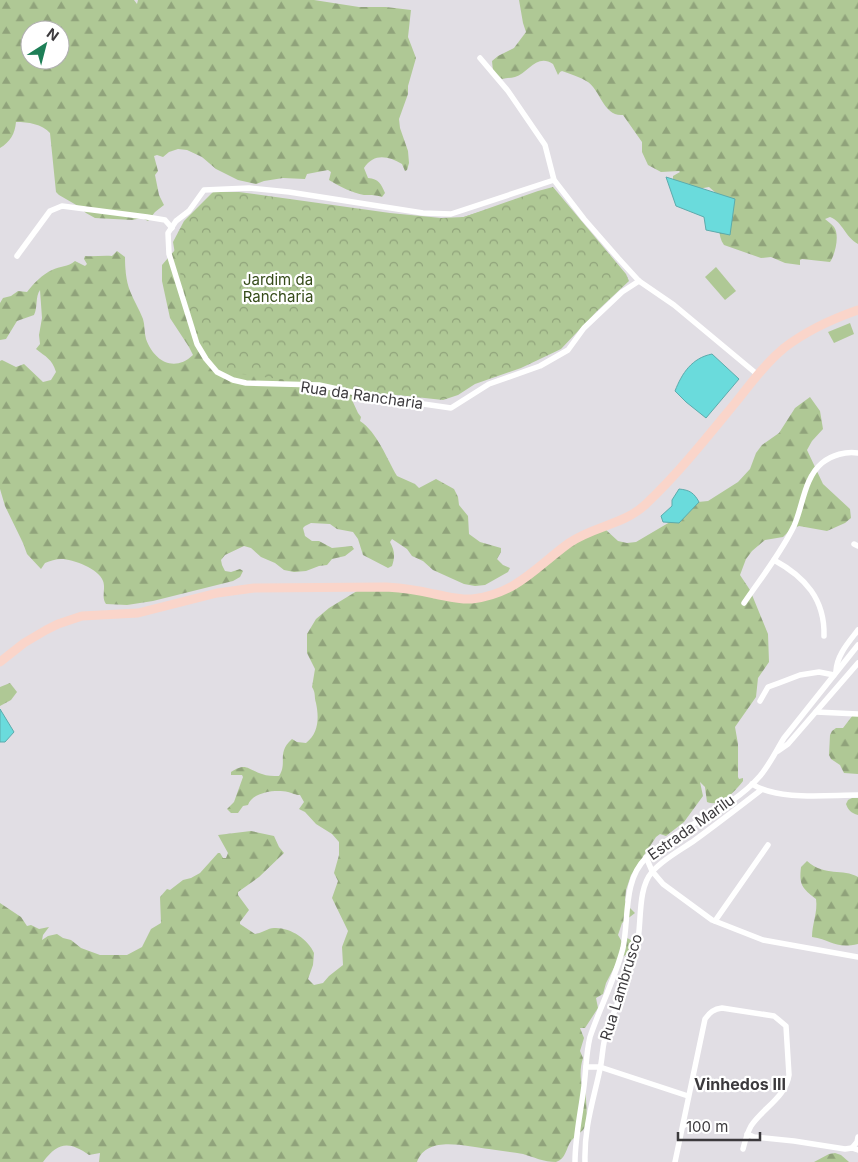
<svg xmlns="http://www.w3.org/2000/svg" width="858" height="1162" viewBox="0 0 858 1162" font-family="Inter,sans-serif">
  <defs>
    <pattern id="forest-firs" width="22" height="20" patternUnits="userSpaceOnUse" patternTransform="scale(1.25)"><rect width="22" height="20" fill="#afc895"/><path d="M5 1l3.5 6h-7zM16 11l3.5 6h-7z" fill="#90a37b"/></pattern>
    <pattern id="park-crowns" width="20" height="18" patternUnits="userSpaceOnUse" patternTransform="scale(1.25)"><rect width="20" height="18" fill="#afc895"/><path d="M2 6a3 3 0 1 1 6 0M12 15a3 3 0 1 1 6 0" fill="none" stroke="#90a37b"/></pattern>
  </defs>
  <rect width="100%" height="100%" fill="#e1dee4"/>
  <g fill="#afc895">
    <polygon points="716,267 736,291 725,300 705,277"/>
    <polygon points="850,323 854,334 834,343 828,332"/>
  </g>
  <g fill="url(#forest-firs)" fill-rule="evenodd">
    <path d="M0,0h134l3,4 1,-4h176l45,7h27l25,3 -3,27 8,21 -8,28v8l-9,25 1,9 8,23 1,12 -2,7 -2,1 -3,-7c-14,-8 -28,-11 -38,4l4,10c11,1 13,6 17,15l-3,4c-7,-2 -10,-2 -16,-2 -10,0 -29,-10 -37,-15l2,-8 -3,-2 -21,4 -2,5 -22,-1 -19,3 -8,3 -18,-4 -22,-11 -14,-12 -15,-7 -9,-1 -9,3 -6,5 -6,-2 -3,1 4,15 -3,4 4,20 5,10 -9,7 -7,9 -6,-3 -10,2 -37,-2 -9,-5 -8,-7 -19,-11 -3,-3 -6,-59c-8,-9 -22,-11 -34,-11 -1,12 -6,20 -16,26zM30,30h30v30h-30z"/>
    <path d="M519,0h339v244c-13,-7 -15,-22 -28,-27l-5,2c3,3 7,5 9,8 6,8 1,28 -4,35l-28,-3 -2,1v5l-15,-2 -14,-6 -10,1 -37,-13c-9,-12 -3,-31 0,-45l-15,-13 -11,2 -25,-7v-6l7,-4 -1,-1 -18,1 -13,-7 -6,-13v-10l-19,-27c-19,2 -23,-25 -35,-33 -8,-5 -18,-8 -26,-11l-2,1 -2,3 -5,-11c-16,-11 -25,9 -38,13 -4,1 -9,1 -13,2l-9,-8 -1,-10 6,-5 16,-8 12,-16 -3,-9z"/>
    <path d="M492,208l-70,188 -55,-3 -6,6 -6,-2 -3,3 6,13 3,4 -1,4c17,11 27,38 37,55l18,8 4,4 17,-9 18,10 4,8 1,8 9,11 1,18 11,8 21,6v4l-4,7 6,6 7,3 -2,4 -23,13 -10,1 -11,-2 -31,-14 -10,-9 -11,-5 -5,-7 -15,-10 -2,3c5,9 5,15 2,24l-4,2 -25,-13 -5,-16 -5,-7 -16,-3 -7,-5 -19,-1 -6,3 -2,2 2,8 7,5h7l13,7 20,-2 2,3 -9,7 -13,3 -5,6 -8,1 -13,5 -12,1 -10,-2 -9,-7 -14,-6 -10,-9 -7,-2 -19,9 -4,5 1,5 3,6 6,1 9,-3 3,2 -3,6 -7,4 -80,20 -26,4 -21,-1c-5,-7 0,-15 -3,-23 -4,-12 -30,-22 -42,-22 -5,0 -11,2 -16,4l-4,6 -14,-15 -4,-11 -18,-37 -5,-17v-128l2,-1 14,7 8,-3 19,18 8,-2 5,-8c-4,-13 -10,-15 -20,-23l4,-5 -1,-9 3,-17 -2,-28c-5,7 -2,17 -6,25l-17,6 -11,18 -6,1v-37l3,-5 8,-2 7,-5 9,1c6,-8 16,-18 25,-22 8,-4 16,-3 23,-9l10,5 2,-2 -3,-5 1,-3c9,1 18,-1 27,0l5,-5 8,6c0,11 1,24 5,34 4,10 9,18 13,28 2,6 1,13 3,20 8,22 28,34 47,16l-4,-8 -19,-29 -8,-37v-16l19,-22 199,-23 77,-1z"/>
    <path d="M810,397l10,14 3,18 -11,12 -5,9 16,34 27,25 1,9 -6,5 -18,8 -28,-5 -9,4 -7,7 -18,3 -13,11 -6,8 -6,16 10,15 18,44 1,28 -11,16 -2,19 -21,30 3,17v33l1,2 4,-1v3c-8,10 -22,27 -36,21l-2,-15 -5,-5 3,14 -19,26 -18,14 -6,-2 -4,3 -25,38 -5,15 -1,10 3,6 7,7 -13,10 -4,12 4,7 5,-4 4,2 2,6 -6,8 -9,6 -12,23 -3,11 -7,4 2,10 -13,20h-5l4,10 -4,13 3,7c-3,9 -3,19 -1,28l3,3c1,10 4,34 -2,41 -4,4 -9,7 -12,11 -5,7 -5,18 -15,21 -12,0 -23,-5 -33,-8 -11,-2 -23,-3 -34,-5 -22,-2 -62,-15 -72,13h-318l1,-9 -11,2c-20,-14 -31,-13 -46,7h-43v-259l21,14 6,9 4,-1 8,4 10,-2 -6,8 -1,5 6,-4 9,-2 6,4 8,2 10,8 19,7h27l15,-8 9,-18 10,-6 -1,-26 7,-8 3,1 13,-10 8,-2 9,-5 18,-20h2l3,5h3l2,-5 -10,-18 33,-4 23,5 5,11 5,6 -25,24 -21,15v3l11,15 -9,12v2l15,10c7,-1 13,-6 19,-6 16,-1 34,11 40,25l-1,12 -5,14 6,6 9,-2 6,-7 14,-11 -1,-18 6,-16 -16,-33 6,-17 -4,-8 5,-18v-13l-7,-8 -16,-10 -11,-12 -6,-3 5,-7 -4,-7c-5,0 -7,-2 -12,-3 -12,-3 -36,0 -40,13l-5,1 -5,7h-7l-4,-4 7,-7 9,-25 -1,-2h-11v-3c15,-10 16,-3 31,2 5,2 11,2 17,2 9,-13 -3,-23 13,-37l5,3 9,1c13,-10 13,-26 10,-40 -2,-6 0,-10 -4,-16l3,-18 -8,-16v-19l9,-15 13,-11 28,-17 43,-3 55,12 39,-6 84,-54 27,-11 13,12 9,2 9,-1 39,-23 23,-17 10,-1 30,-19 12,-13 6,-16 6,-8 17,-12 16,-25z"/>
    <polygon points="10,683 17,692 11,700 0,706 0,687"/>
    <polygon points="858,714 858,774 844,773 840,765 831,759 829,755 830,735 832,731 836,728 843,728 853,715"/>
    <path d="M852,798h6v17c-7,-2 -10,-5 -12,-11l2,-4z"/>
    <path d="M807,861c18,16 36,7 51,16v67c-23,5 -26,-4 -46,-7 0,-13 6,-25 4,-38 -14,-11 -17,-14 -15,-32z"/>
    <polygon points="835,1153 841,1155 849,1162 814,1162 829,1154"/>
  </g>
  <polygon fill="url(#park-crowns)" points="553,187 626,274 629,281 597,311 561,349 521,368 475,384 458,395 443,400 388,394 322,382 279,379 241,374 221,365 208,352 195,329 175,254 173,242 184,221 213,192 239,192 390,213 441,218 464,217 538,191"/>
  <g fill="#6adbdc" stroke="#5cabac">
    <polygon points="666,177 735,199 730,235 706,230 704,217 676,206"/>
    <path d="M712,354l27,25 -33,39 -20,-16 -11,-11c7,-18 17,-33 37,-37z"/>
    <path d="M679,489c11,1 15,4 20,13l-20,21 -16,-1 -2,-6 11,-10v-6z"/>
    <polygon points="0,709 14,732 5,742 0,742"/>
  </g>
  <g fill="none" stroke-linecap="round" stroke-linejoin="round">
    <g stroke="#fff" stroke-width="5.5">
      <polyline points="480,58 508,91 545,145 554,180 584,219 618,258 639,281 674,305 758,375"/>
      <polyline points="554,180 451,214 423,213 289,192 249,188 204,190 189,211 176,221 168,233 169,254 197,344 206,359 217,372 233,380 246,383 319,385 375,397 451,408 489,384 540,366 568,350 584,328 622,292 639,281"/>
      <polyline points="17,256 50,211 62,206 147,217 165,220 172,228"/>
      <polyline points="854,544 858,546"/>
      <path d="M774,560c31,17 51,39 50,76"/>
      <path d="M744,603c17,-25 37,-50 50,-77 9,-20 10,-48 28,-63 10,-8 24,-12 36,-10"/>
      <path d="M836,671c1,-16 12,-28 22,-41"/>
      <polyline points="760,701 768,687 779,683 800,675 819,672 834,675"/>
      <polyline points="816,712 858,714"/>
      <polyline points="778,751 788,744 858,663"/>
      <path d="M752,784c26,17 75,11 106,11"/>
      <polyline points="646,857 652,871 663,884 712,920 763,940 858,957"/>
      <polyline points="715,921 768,845"/>
      <polyline points="586,1067 600,1067 688,1096"/>
      <polyline points="747,1134 754,1137 794,1141 845,1149 852,1148 858,1150"/>
      <polyline points="852,1148 857,1142 858,1137"/>
      <path d="M575,1162c0,-25 6,-51 9,-76 2,-15 2,-33 6,-49 10,-30 25,-58 33,-89 6,-29 0,-68 23,-90 33,-33 83,-46 114,-82 10,-12 16,-25 24,-38l74,-93"/>
      <path d="M585,1162c-1,-35 8,-60 15,-93 3,-13 2,-25 7,-38 10,-28 23,-56 30,-85 5,-22 0,-57 15,-74 11,-13 29,-22 43,-32 22,-16 44,-33 66,-50"/>
      <path d="M675,1162l30,-143c5,-7 9,-10 17,-11l52,8 12,10 3,49c-3,22 -26,33 -38,51 -4,7 -6,15 -8,23"/>
    </g>
    <path stroke="#fad5ca" stroke-width="9" d="M0,662l24,-19 22,-13 12,-6 24,-8 56,-3 79,-20 37,-5 132,-1c16,1 32,3 48,7 12,2 25,6 38,5 44,-5 64,-32 97,-56 24,-17 55,-18 77,-39 32,-30 62,-68 90,-102 15,-19 30,-39 48,-54 22,-17 48,-29 74,-38"/>
  </g>
  <g text-anchor="middle" dominant-baseline="central" stroke-width="4.5" stroke-linejoin="round" paint-order="stroke">
    <g font-size="15" fill="#364c1a" stroke="#fff">
      <text x="278" y="279">Jardim da<tspan x="278" dy="17">Rancharia</tspan></text>
    </g>
    <g font-size="15" fill="#3c3a3d" stroke="#fff">
      <text transform="translate(362 395) rotate(8)">Rua da Rancharia</text>
      <text transform="translate(691 827) rotate(-35)">Estrada Marilu</text>
      <text transform="translate(621 987) rotate(-73)">Rua Lambrusco</text>
    </g>
    <g font-size="16" font-weight="bold" fill="#3c3a3d" stroke="#fff">
      <text x="740" y="1084">Vinhedos III</text>
    </g>
  </g>
  <g transform="translate(45 45) rotate(36)"><circle r="24" fill="#ffffff" stroke="#b1b0b1"/>
  <path d="M0-4L9 19L0 12L-9 19Z" fill="#1e7f57"/>
  <text y="-8" font-size="14" font-weight="bold" text-anchor="middle" fill="#3c3a3d">N</text>
  </g>
  <path d="M678 1132v8h82v-8" fill="none" stroke="#3c3a3d" stroke-width="2.5"/>
  <text x="686" y="1132" font-size="15" fill="#3c3a3d" stroke="#ffffff" stroke-width="4" paint-order="stroke">100 m</text>
</svg>
